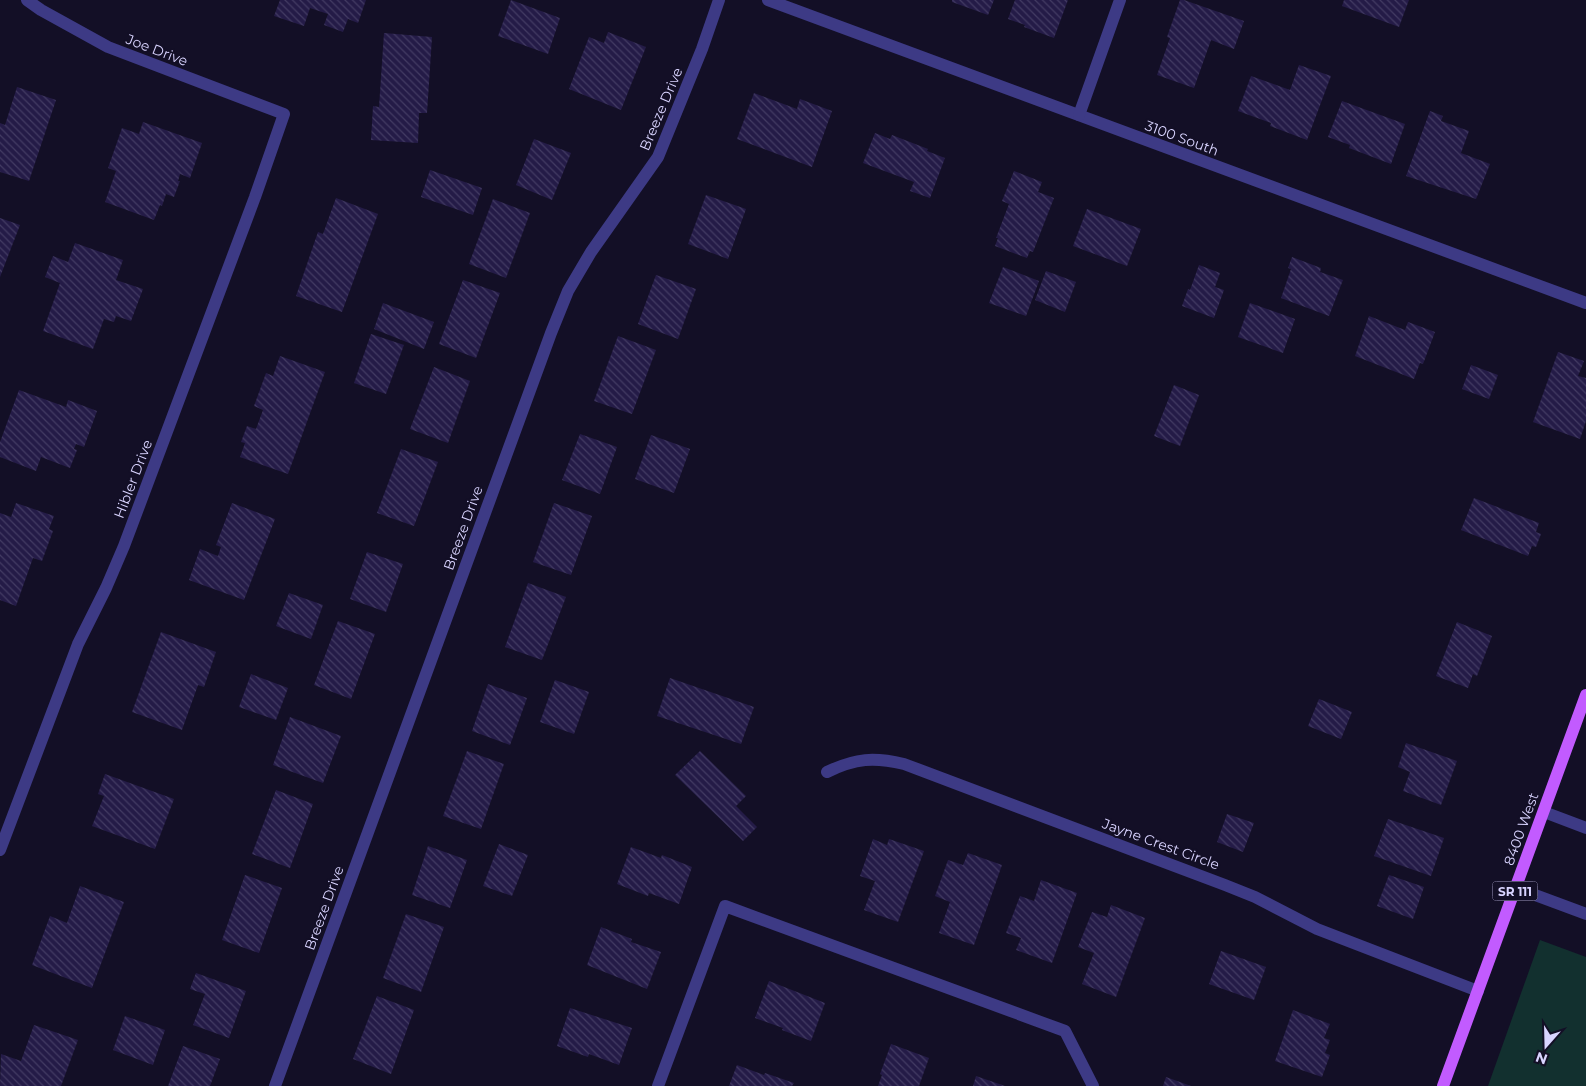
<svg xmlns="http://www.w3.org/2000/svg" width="1586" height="1086" viewBox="0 0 1586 1086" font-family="Montserrat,sans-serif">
  <defs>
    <pattern id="building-back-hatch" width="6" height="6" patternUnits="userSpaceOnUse" patternTransform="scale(1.25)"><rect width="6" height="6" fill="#241b47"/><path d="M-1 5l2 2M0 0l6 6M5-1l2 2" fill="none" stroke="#433b63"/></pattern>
  </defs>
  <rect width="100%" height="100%" fill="#130f26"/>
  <polygon fill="#12302f" points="1540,940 1586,957 1586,1086 1488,1086"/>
  <g fill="url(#building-back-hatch)">
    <polygon points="280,0 366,0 358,23 348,19 343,32 324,25 328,14 310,8 304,26 274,16"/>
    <polygon points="511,0 560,18 548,54 498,36"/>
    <polygon points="952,0 994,0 988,15 952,2"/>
    <polygon points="1015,0 1068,0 1054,38 1024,27 1025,25 1008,19"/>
    <polygon points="1180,0 1184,0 1244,21 1234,49 1211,40 1194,88 1157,75 1170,38 1167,37"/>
    <polygon points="1344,0 1409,0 1399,27 1342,6"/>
    <polygon points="608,32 646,47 621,110 569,89 589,37 604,43"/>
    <polygon points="384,33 432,37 427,113 419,113 418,143 371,140 373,106 379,107"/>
    <polygon points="1299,65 1331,76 1307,140 1270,126 1271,123 1238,111 1251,76 1290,90"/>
    <polygon points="17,87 56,100 29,181 0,172 0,123 5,125"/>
    <polygon points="754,93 797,109 800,99 832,111 812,167 737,139"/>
    <polygon points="1342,101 1405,124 1391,164 1349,148 1350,145 1328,137"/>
    <polygon points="1430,111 1443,116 1441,121 1469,131 1461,153 1490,164 1476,199 1406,176"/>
    <polygon points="143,122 202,143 190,178 180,174 178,181 180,181 174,197 166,194 162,206 160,205 154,220 105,202 116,171 108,168 122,128 139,134"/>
    <polygon points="875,133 890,139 892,135 928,149 927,151 945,158 930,198 910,191 914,182 863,163"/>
    <polygon points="534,139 571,153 552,200 516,185"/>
    <polygon points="430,170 482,188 473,215 421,197"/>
    <polygon points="1014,171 1042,182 1038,192 1054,198 1033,252 1030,251 1027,258 995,246 998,238 996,238 1009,204 1002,201"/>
    <polygon points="706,195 746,209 728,259 688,244"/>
    <polygon points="336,198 378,214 342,312 296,296 318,232 323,234"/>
    <polygon points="493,199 530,213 506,278 469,264"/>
    <polygon points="1087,209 1141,229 1127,266 1073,246"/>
    <polygon points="0,218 20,225 0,277"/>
    <polygon points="75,243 123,260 116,280 143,289 131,321 116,316 114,322 104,319 93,349 43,331 60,283 45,277 53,256 68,262"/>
    <polygon points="1292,257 1321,268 1320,272 1343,280 1329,316 1281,298 1291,269 1288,268"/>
    <polygon points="1199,265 1220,273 1215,287 1224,290 1214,318 1182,306 1188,289 1190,290"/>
    <polygon points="1003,267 1039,281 1026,316 989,303"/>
    <polygon points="1046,271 1076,282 1065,312 1035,300"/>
    <polygon points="656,275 696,289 678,339 638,324"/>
    <polygon points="463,280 500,293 476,358 439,344"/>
    <polygon points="383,303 434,322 424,349 374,329"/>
    <polygon points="1250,303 1295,319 1283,353 1238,337"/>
    <polygon points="1369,316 1405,330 1408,322 1435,332 1423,364 1420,363 1414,379 1355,356"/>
    <polygon points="371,334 404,345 386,394 354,383"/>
    <polygon points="618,336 656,350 632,414 594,401"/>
    <polygon points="1558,352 1584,361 1578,376 1586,378 1586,421 1580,439 1533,422"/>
    <polygon points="280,356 325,372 288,474 240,457 245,443 241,442 247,426 256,429 263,410 254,406 266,373 273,376"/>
    <polygon points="1471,365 1498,375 1489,399 1462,389"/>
    <polygon points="434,367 470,381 448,443 410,429"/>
    <polygon points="1174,385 1199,395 1180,446 1154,436"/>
    <polygon points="19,390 66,407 68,400 97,411 84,447 76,444 74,449 77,450 70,468 41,457 36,471 0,457 0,442"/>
    <polygon points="580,434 617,447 600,494 562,480"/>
    <polygon points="651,435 690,449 674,493 635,479"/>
    <polygon points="401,449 438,462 414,526 377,513"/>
    <polygon points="1474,498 1539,523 1536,532 1541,534 1536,547 1532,546 1528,556 1461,530"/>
    <polygon points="16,503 54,516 49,529 53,531 42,561 33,558 16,606 0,600 0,513 11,517"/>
    <polygon points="232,503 275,519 244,600 189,580 200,549 218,556 221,547 216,545"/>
    <polygon points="554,503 592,516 571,575 533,562"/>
    <polygon points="367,552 403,564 386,612 350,599"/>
    <polygon points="528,583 566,597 542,660 505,647"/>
    <polygon points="289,593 323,605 311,639 276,626"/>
    <polygon points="338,621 375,634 351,699 314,685"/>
    <polygon points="1457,622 1492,636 1477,676 1473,674 1468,688 1436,676"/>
    <polygon points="161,632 216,652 204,687 198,685 182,730 132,712"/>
    <polygon points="251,674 288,688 276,720 239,707"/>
    <polygon points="670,678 754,707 741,744 657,716"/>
    <polygon points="555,680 589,692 574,734 540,722"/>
    <polygon points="488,684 527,698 510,745 472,731"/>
    <polygon points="1319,699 1352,712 1341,739 1308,726"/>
    <polygon points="290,717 341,736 323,783 273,765"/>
    <polygon points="1406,743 1457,761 1441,805 1403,791 1410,772 1398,767"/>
    <polygon points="467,751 504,764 481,829 443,816"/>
    <polygon points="700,751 746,796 736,806 757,827 743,841 675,775"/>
    <polygon points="105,774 174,799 155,849 92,826 104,796 98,794"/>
    <polygon points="276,790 313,804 290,868 252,854"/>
    <polygon points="1227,814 1254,823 1243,852 1217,842"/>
    <polygon points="1388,819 1444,838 1431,876 1374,856"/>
    <polygon points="873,839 887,845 889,839 924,851 898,922 864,910 875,881 860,876"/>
    <polygon points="499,844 528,855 512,896 483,886"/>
    <polygon points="428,846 467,860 450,908 412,895"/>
    <polygon points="631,847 661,858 662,855 692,867 679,904 649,893 648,896 617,884"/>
    <polygon points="968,853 1002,865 974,945 939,933 950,902 935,896 948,860 963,865"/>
    <polygon points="245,875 282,888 259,953 222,940"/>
    <polygon points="1389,875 1424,887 1413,919 1377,906"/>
    <polygon points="1041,880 1077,893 1052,963 1016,950 1021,938 1006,933 1020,896 1034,901"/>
    <polygon points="80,886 124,902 92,988 32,965 50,916 67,923"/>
    <polygon points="1111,905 1145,918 1116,997 1082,984 1094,953 1078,947 1092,912 1107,917"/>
    <polygon points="406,914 444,927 421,992 383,978"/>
    <polygon points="601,927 632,939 631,942 661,952 647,989 587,965"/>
    <polygon points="1221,951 1266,967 1254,1000 1209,984"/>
    <polygon points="196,973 246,991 229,1038 193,1025 205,994 190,989"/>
    <polygon points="769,981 825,1003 811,1041 782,1030 783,1028 755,1018"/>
    <polygon points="377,996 414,1010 391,1074 353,1059"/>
    <polygon points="570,1008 632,1028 619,1065 589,1054 588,1057 557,1046"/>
    <polygon points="1293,1010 1330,1024 1324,1038 1330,1040 1325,1053 1330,1055 1322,1077 1275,1061"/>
    <polygon points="125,1016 165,1030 153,1065 113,1050"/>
    <polygon points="34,1025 78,1040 61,1086 0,1086 1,1054 21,1061"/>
    <polygon points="891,1044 929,1058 919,1086 878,1086 882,1075 880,1074"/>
    <polygon points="183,1046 220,1059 210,1086 168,1086"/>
    <polygon points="737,1065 764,1075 765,1073 794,1083 792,1086 729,1086"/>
    <polygon points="976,1076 1005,1086 973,1086"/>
    <polygon points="1166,1077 1191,1086 1163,1086"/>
  </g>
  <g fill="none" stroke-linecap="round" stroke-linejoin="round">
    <g stroke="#3d3a85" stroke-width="12">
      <polyline points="768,0 1586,303"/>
      <polyline points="1079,115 1120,0"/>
      <path d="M827,772c29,-14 47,-15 77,-8l321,121 30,12 62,32 161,62"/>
      <polyline points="1544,812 1586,828"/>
      <polyline points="0,850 78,644 106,588 124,546 255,197 284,114 108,47 41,10 27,0"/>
      <polyline points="1516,888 1586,914"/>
      <polyline points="275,1086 551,333 568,291 591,252 658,157 702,49 719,0"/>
      <polyline points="658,1086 725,906 1065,1031 1093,1086"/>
    </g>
    <polyline stroke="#c25bff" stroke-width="12" points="1443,1086 1586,695"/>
  </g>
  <g text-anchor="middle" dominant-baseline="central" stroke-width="4" stroke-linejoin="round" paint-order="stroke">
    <rect fill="#130f26" stroke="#9e99be" stroke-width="1" x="1492.5" y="881.5" width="45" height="19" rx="4"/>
    <g font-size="12" font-weight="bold" fill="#d9d4ff">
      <text x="1515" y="891">SR 111</text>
    </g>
    <g font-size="14" fill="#d9d4ff" stroke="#130f26">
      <text transform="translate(157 50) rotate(21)">Joe Drive</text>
      <text transform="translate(661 109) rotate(-67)">Breeze Drive</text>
      <text transform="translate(1182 138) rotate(20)">3100 South</text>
      <text transform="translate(133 479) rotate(-69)">Hibler Drive</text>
      <text transform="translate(463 528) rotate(-70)">Breeze Drive</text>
      <text transform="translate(1521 829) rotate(-70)">8400 West</text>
      <text transform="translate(1161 844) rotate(20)">Jayne Crest Circle</text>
      <text transform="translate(324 908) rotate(-70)">Breeze Drive</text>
    </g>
  </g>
  <g transform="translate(1546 1046) rotate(200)" stroke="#130f26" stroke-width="4" paint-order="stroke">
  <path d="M0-4L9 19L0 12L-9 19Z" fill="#d9d4ff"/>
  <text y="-8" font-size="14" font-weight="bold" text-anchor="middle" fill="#d9d4ff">N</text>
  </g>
</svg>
